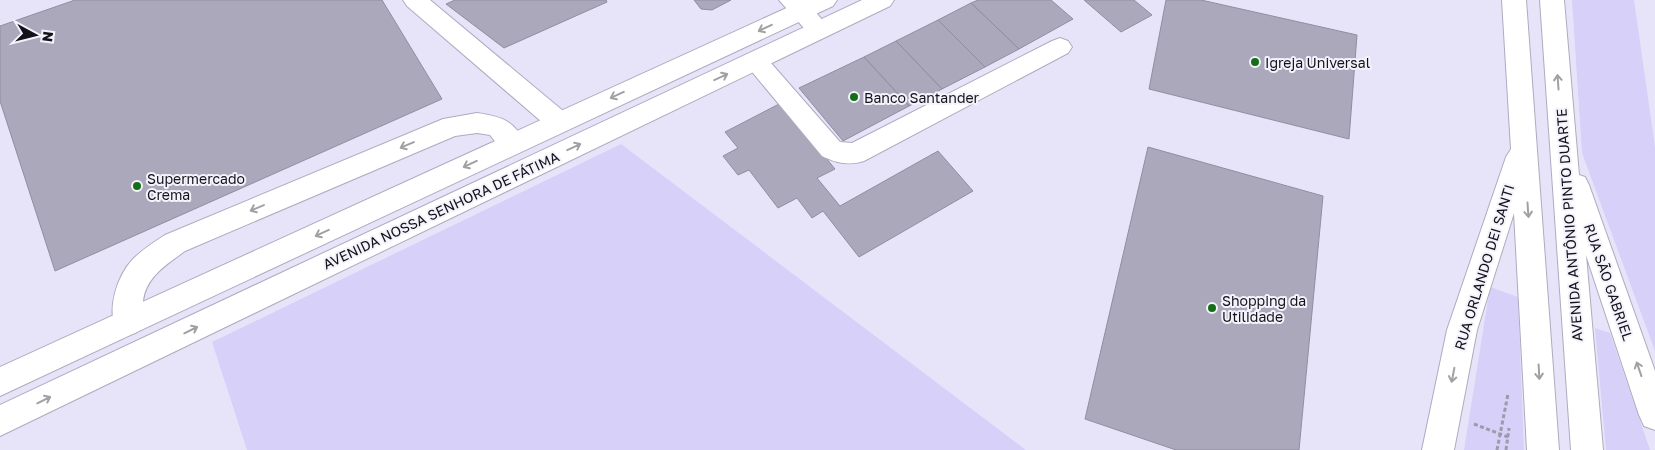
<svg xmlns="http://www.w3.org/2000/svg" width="1655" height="450" viewBox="0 0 1655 450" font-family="'Golos Text',sans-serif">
  <rect width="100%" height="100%" fill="#e7e4fa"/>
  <g fill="#d7d0f9">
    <polygon points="1572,0 1634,0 1655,147 1655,351 1582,153"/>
    <polygon points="621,144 1026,450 247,450 212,342"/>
    <polygon points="1490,287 1518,297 1524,450 1464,450"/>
    <polygon points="1595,328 1610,333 1650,450 1606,450"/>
  </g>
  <g fill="#aba8bc" stroke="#918da1">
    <polygon points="75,0 382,0 442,99 55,271 0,101 0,26"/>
    <polygon points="455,0 606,0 607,2 504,48 446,4"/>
    <polygon points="694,0 731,0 712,10 701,9"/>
    <polygon points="978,0 1051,0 1073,19 1019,49 971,3"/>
    <polygon points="1084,0 1134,0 1152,15 1121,32"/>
    <polygon points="1166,0 1201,0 1357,35 1349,139 1149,89"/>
    <polygon points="971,3 1019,49 985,67 938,20"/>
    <polygon points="938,20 985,67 942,89 896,41"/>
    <polygon points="896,41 942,89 909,106 864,57"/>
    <polygon points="864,57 909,106 843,141 799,88"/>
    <polygon points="781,103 835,169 817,178 840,206 938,151 973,191 859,257 823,211 812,218 797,198 778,208 749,170 738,175 723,156 738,148 725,132"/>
    <polygon points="1148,147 1323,196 1299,450 1176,450 1085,419"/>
  </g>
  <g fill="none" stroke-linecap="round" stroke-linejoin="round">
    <defs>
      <g id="minor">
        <polygon points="403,0 430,0 568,115 572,122 568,129 559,132 550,129 407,6"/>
        <polygon points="779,0 805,0 831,30 827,36 819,39 811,36"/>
        <path d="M1060,38l8,3 4,6 -4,6 -204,108c-15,5 -28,2 -42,-5l-79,-95 3,-6 9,-3 9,3 76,87 12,1 200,-102z"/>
        <path d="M477,113c26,4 36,7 49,31l-4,7c-18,6 -22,-4 -32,-16l-13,-2 -22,3 -270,115c-19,14 -39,26 -42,50 -2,12 -1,21 -6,31l-10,4 -10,-4c-11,-22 0,-56 16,-73 10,-10 21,-17 32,-24l278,-116z"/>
      </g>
      <g id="major">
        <polygon points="804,0 837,0 833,6 0,396 0,367"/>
        <polygon points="862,0 894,0 890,6 0,436 0,405"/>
        <polygon points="1502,0 1526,0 1559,450 1527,450 1514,213 1477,330 1454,450 1422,450 1447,330 1506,157 1511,149"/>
        <polygon points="1540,0 1564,0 1579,175 1585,177 1589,185 1655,371 1655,430 1644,426 1639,415 1586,255 1603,450 1571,450"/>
      </g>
    </defs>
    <use href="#minor" stroke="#aeabbf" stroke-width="2"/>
    <use href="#major" stroke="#aeabbf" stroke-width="2"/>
    <g stroke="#9d9aab" stroke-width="3" stroke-dasharray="4 2.5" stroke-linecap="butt">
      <polyline points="1474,424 1508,437"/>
      <polyline points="1497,450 1508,394"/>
      <polyline points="1506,450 1509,428"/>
    </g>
    <use href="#minor" fill="#fff" fill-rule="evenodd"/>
    <use href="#major" fill="#fff" fill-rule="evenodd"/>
  </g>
  <defs><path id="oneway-shaft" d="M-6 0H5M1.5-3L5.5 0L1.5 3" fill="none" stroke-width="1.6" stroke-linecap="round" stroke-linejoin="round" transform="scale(1.25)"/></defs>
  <g stroke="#a1a0a3">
    <use href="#oneway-shaft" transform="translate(765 28) rotate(155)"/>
    <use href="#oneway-shaft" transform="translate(721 77) rotate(-25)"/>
    <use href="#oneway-shaft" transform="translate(1558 82) rotate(-94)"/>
    <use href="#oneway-shaft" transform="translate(617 95) rotate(155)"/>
    <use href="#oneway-shaft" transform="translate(407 145) rotate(157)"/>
    <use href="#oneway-shaft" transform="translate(574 147) rotate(-25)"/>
    <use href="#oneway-shaft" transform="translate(470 164) rotate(155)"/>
    <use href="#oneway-shaft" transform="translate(257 208) rotate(157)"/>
    <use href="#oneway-shaft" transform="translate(1528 210) rotate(86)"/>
    <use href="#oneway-shaft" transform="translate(322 233) rotate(155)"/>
    <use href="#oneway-shaft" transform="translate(191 330) rotate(-26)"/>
    <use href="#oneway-shaft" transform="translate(1639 369) rotate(-109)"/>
    <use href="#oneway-shaft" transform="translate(1539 372) rotate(87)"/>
    <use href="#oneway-shaft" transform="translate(1453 375) rotate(101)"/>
    <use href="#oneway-shaft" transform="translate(44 400) rotate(-26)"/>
  </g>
  <g fill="#146d17" stroke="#f4f3fc" stroke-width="2">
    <circle cx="1255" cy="62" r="5"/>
    <circle cx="854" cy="97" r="5"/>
    <circle cx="137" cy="186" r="5"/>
    <circle cx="1212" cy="308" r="5"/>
  </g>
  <g text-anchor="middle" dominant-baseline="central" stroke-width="4" stroke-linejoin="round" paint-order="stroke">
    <g font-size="14" fill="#131119" stroke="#f4f3fc" text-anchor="start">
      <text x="1265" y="62">Igreja Universal</text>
      <text x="864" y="97">Banco Santander</text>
      <text x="147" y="178">Supermercado<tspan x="147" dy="16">Crema</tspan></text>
      <text x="1222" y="300">Shopping da<tspan x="1222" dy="16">Utilidade</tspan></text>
    </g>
    <g font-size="14" fill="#131119" stroke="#f4f3fc">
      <text transform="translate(441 210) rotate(-25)">AVENIDA NOSSA SENHORA DE FÁTIMA</text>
      <text transform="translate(1569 225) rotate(-94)">AVENIDA ANTÔNIO PINTO DUARTE</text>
      <text transform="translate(1484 267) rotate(-73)">RUA ORLANDO DEI SANTI</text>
      <text transform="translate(1609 282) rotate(71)">RUA SÃO GABRIEL</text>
    </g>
  </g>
  <g transform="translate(35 35) rotate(97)" stroke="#f4f3fc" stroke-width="4" paint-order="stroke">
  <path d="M0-4L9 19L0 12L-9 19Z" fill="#131119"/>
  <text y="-8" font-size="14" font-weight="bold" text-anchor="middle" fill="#131119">N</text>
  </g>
</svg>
